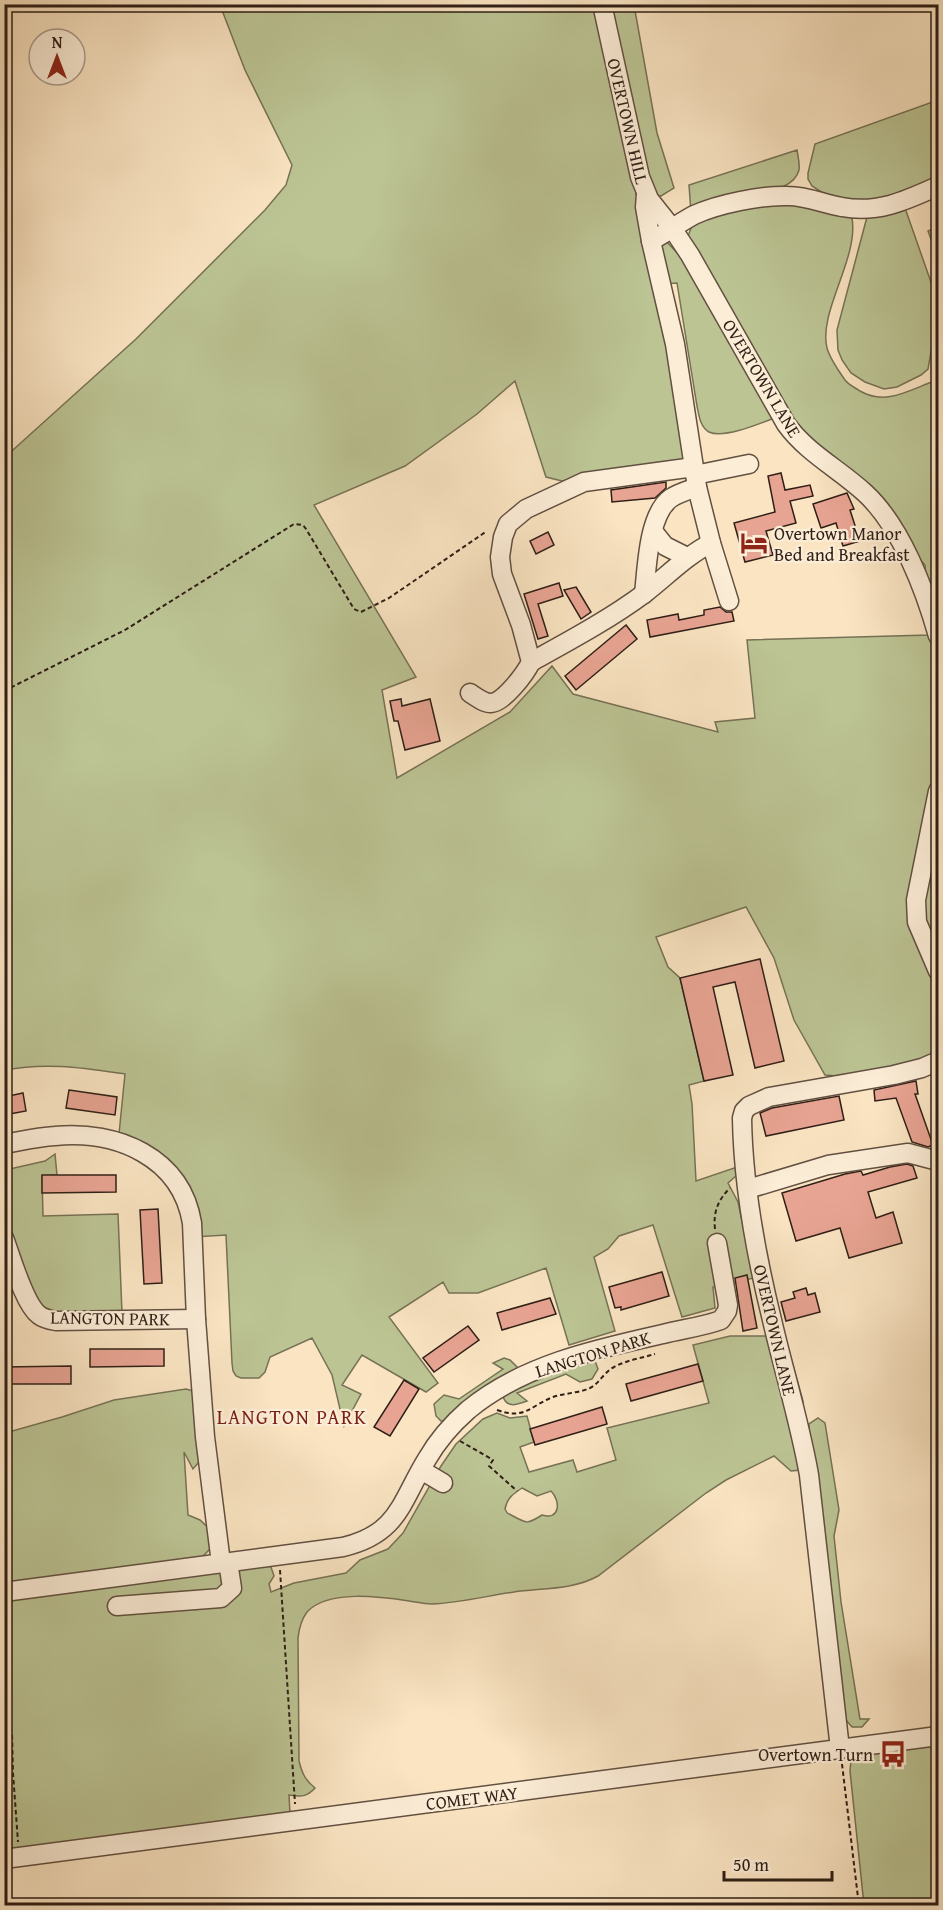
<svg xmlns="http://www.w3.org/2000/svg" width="943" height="1910" viewBox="0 0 943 1910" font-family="'Gentium Book Plus',serif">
  <rect width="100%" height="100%" fill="#fae4c2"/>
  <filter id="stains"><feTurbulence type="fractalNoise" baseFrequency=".00333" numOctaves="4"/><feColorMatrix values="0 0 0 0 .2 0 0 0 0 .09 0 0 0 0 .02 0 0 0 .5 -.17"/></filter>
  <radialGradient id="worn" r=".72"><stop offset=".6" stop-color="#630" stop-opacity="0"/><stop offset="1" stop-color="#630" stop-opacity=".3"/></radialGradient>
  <g fill="#bcc494" stroke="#767255" stroke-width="1.5" fill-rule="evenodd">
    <path d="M220,5h414l23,128 17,55 -13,8h-6l-23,-26 7,39 13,17 28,30 12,-30 -3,-41 108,-35c1,7 3,14 2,20 -5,20 -35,21 -51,25 33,4 75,6 104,23 7,40 -34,94 -25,130 3,11 11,22 18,32 4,5 9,7 15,11 24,14 46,1 69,-8l6,-1 3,4v566l-24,-23 24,58v68l-3,4 -98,17 -12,-1 -31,-55 -20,-62 -28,-51 -90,30 12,30 12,11 24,103 -15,4 3,19 4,77 41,-14 -1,9 -8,7 10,19 16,76 -41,9 2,21 -33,9 -29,-92 -34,11 -11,13 -14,8 21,74 -46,14 -23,-77 -68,25h-29l-6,-11 -54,35 49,66 -12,9 -64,-37 -20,30 19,9 -17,32 -12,-51 -20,-37 -42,19 -5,15 -6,6h-18l-5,-2 -3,-5 -1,-8 -6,-128 -33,2 -8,-48 -66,-55 6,-60c-42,-6 -78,-12 -120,-4l-1,-612 132,-119 129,-129 21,-25 6,-20 -47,-95zM677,283l20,123c2,9 3,21 12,26 17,8 61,-13 79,-19l32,39 105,113 5,70 -183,5 8,78 -40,4 3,10 -145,-38 -21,-28 -42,46 -113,66 -15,-88 34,-13 -102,-172 91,-39 72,-52 38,-33 31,96 16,4 126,-21 -25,-176z"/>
    <polygon points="938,100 938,182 919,191 858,204 823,193 812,186 808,179 808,173 815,144"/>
    <polygon points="905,208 932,285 938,290 938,336 932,346 928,369 921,375 897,387 884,389 865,382 851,373 842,360 838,350 837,330 867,217"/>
    <polygon points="938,227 938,258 928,231"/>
    <polygon points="55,1154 57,1175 42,1176 43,1216 118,1214 122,1313 44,1313 38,1307 5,1218 5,1170 45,1161"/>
    <path d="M730,1336h39l17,4 17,61 -2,69 -10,1 -17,-15 -48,24 -20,13 -108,83c-25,14 -56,12 -84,16 -28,4 -55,11 -82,12 -8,0 -16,-2 -23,-3 -27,-4 -81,-12 -102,11 -6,8 -8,17 -9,26l1,123c3,12 6,19 16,27 -8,9 -14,9 -26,7l1,19 -285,37 -1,-253 250,-36 17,5 3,9 -5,8 2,8 23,-9 52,-10 14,-13 28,-11 15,-16 38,-67 15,-22 27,-25 14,-6 13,5 17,-2 7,26 -14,5 9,25 44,-12 4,12 39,-12 -9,-32 102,-25 -16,-58zM522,1488l15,8 14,-5c10,10 9,30 -9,24 -14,9 -15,9 -29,1 -8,-5 -4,0 -8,-7 2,-11 8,-15 17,-21z"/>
    <polygon points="504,1358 510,1360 517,1367 515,1371 446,1421 441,1421 436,1416 434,1404 444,1395 459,1399 503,1369 493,1363"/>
    <path d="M595,1361l3,8 -6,10 -12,3 -14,-8 -49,19 10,8c-11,4 -21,8 -25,-7 20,-12 71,-32 93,-33z"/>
    <polygon points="186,1389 200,1393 205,1455 193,1469 184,1452 188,1515 200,1520 215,1534 215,1544 202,1557 5,1583 5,1433 62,1417 114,1400"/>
    <polygon points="818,1418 825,1423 839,1510 834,1536 841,1602 860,1719 869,1719 862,1727 852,1727 845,1719 810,1443 809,1424"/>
    <polygon points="938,1744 938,1905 864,1905 850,1771 851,1760 859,1756"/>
  </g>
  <g fill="#e8a493" stroke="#2f1f16" stroke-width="1.5">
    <polygon points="781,473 785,490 810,485 813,496 790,501 796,523 766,531 773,555 745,562 734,523 775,512 768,476"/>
    <polygon points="666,482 666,488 655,498 612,502 611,490"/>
    <polygon points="847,493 854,509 850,510 860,541 843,546 836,523 821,528 813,504"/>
    <polygon points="548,532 554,545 536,554 530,541"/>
    <polygon points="559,583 563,596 538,604 548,636 538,639 524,594"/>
    <polygon points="576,587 591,612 581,619 564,590"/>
    <polygon points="720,607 726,612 732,612 734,621 650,637 647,620 678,614 679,620 704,615 704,610"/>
    <polygon points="626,625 637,639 576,690 565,676"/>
    <polygon points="401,699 402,706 430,699 440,741 405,750 398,721 394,721 390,701"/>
    <polygon points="760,959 784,1061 755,1068 735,982 713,987 733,1075 704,1081 680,978"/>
    <polygon points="916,1081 918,1094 915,1094 933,1145 928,1147 912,1142 896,1098 875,1101 874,1090"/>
    <polygon points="69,1090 117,1097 115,1115 66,1108"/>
    <polygon points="23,1093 26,1111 4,1115 4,1097"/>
    <polygon points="839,1096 844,1120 766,1136 760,1113 772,1108"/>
    <polygon points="907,1164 913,1166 917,1178 868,1192 876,1218 893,1212 902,1243 849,1258 840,1228 796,1241 782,1193 845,1174 861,1171 863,1175 890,1167"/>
    <polygon points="42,1175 116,1175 116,1192 42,1193"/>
    <polygon points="158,1209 162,1283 144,1284 140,1210"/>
    <polygon points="662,1272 669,1296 621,1310 621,1307 615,1308 609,1287"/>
    <polygon points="747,1275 757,1328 743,1331 735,1278"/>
    <polygon points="806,1288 808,1295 815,1293 820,1312 786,1321 781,1302 795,1298 793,1292"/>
    <polygon points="550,1298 556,1314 502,1330 497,1313"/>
    <polygon points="468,1326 479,1340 434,1372 423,1358"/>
    <polygon points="90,1349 164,1349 164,1366 90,1367"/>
    <polygon points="698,1364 703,1381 631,1401 626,1384"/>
    <polygon points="71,1366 71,1384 4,1384 4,1367"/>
    <polygon points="404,1380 419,1389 390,1436 374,1427"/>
    <polygon points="602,1407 607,1424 535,1445 530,1429"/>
  </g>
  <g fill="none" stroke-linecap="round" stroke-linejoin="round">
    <defs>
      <g id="minor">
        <path d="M602,4l38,173 9,22 23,29 18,27 96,169c21,29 53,45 79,69 36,33 60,97 73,143"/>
        <polyline points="646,194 645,207 651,241"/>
        <polyline points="695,475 749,464"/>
        <polyline points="653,531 665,546 687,557"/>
        <path d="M644,594c3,-26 4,-80 27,-96 7,-5 18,-8 26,-11"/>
        <path d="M729,601l-18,-58 -14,-56 -22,-143 -24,-103c15,-8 28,-18 43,-26 24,-11 68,-20 94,-19 19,0 36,8 54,11 36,7 65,-7 96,-21"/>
        <path d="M531,662c38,-21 79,-43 114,-69 22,-17 41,-37 66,-50"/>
        <path d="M470,693c6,4 14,10 21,10 13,-1 34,-29 40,-41l-10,-37 -19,-51 -2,-17 3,-20 5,-13 18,-15 58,-27 110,-15"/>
        <polyline points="938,791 916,900 917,922 938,971"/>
        <path d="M4,1144c17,-3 34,-7 51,-8 62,-6 126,21 137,87l4,96 9,118 16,126"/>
        <polyline points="748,1189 828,1165 908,1153 938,1161"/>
        <path d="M4,1238c7,18 20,66 35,77 5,4 11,5 17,6l140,-2"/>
        <polyline points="421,1470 443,1483"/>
        <path d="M4,1592l339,-45c56,-13 58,-46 84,-88 11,-19 25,-35 41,-49 54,-45 128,-61 195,-76 19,-5 39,-7 58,-14l6,-9 1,-6 -11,-62"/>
        <polyline points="117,1606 221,1598 232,1588 228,1562"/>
        <path d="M840,1749l-31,-274c-9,-52 -25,-103 -37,-155 -16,-65 -29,-135 -30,-202l2,-7 5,-5 20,-9 125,-22 28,-7 16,-7"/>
        <polyline points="4,1859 938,1736"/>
      </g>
    </defs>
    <use href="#minor" stroke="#625041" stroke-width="21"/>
    <g stroke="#2f1f16" stroke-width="2" stroke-dasharray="4.5 3" stroke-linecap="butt">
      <polyline points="4,691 125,630 294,524 303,525 306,529 354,609 361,612 389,598 487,531"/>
      <path d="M715,1229c-2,-17 3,-29 15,-41"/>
      <path d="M497,1410c28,10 33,-4 56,-13 12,-4 26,-4 37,-9 9,-4 14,-16 24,-21 13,-7 28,-9 41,-13"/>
      <polyline points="460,1441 493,1460 489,1466 517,1491"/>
      <polyline points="280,1570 295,1804"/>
      <polyline points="12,1735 13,1773 18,1842"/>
      <polyline points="842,1764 859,1906"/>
    </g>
    <use href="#minor" stroke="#fcedd7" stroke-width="18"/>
  </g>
  <defs>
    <symbol id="hotel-bare" viewBox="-9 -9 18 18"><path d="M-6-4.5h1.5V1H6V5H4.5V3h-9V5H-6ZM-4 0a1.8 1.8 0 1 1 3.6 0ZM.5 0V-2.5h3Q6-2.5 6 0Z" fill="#8f2418" stroke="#fcedd7" stroke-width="2.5" paint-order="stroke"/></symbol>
    <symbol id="bus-bare" viewBox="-9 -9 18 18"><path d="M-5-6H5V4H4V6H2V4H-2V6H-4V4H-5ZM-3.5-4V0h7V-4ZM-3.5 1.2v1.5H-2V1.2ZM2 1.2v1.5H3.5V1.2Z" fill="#8f2418" stroke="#fcedd7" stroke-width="2.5" paint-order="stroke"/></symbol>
  </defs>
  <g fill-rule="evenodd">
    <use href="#hotel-bare" x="735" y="524" width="38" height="38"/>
    <use href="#bus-bare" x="874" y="1735" width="38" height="38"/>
  </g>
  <g text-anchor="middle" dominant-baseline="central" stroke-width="4.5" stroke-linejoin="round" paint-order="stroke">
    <g font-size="18" fill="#2f1f16" stroke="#fcedd7">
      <text transform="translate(628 121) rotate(77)">OVERTOWN HILL</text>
      <text transform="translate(762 378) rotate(59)">OVERTOWN LANE</text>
      <text transform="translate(110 1318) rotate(1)">LANGTON PARK</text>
      <text transform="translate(775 1330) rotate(77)">OVERTOWN LANE</text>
      <text transform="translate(593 1354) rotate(-17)">LANGTON PARK</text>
      <text transform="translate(472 1798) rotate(-7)">COMET WAY</text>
    </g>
    <g font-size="18" fill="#2f1f16" stroke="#fcedd7" text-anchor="start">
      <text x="774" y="533">Overtown Manor<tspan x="774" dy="21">Bed and Breakfast</tspan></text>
      <text x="873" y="1754" text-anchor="end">Overtown Turn</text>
    </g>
    <g font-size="20" letter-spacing="1.5" fill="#7a1f14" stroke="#fcedd7">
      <text x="292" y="1416">LANGTON PARK</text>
    </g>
  </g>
  <rect width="943" height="1910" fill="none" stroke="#fae4c2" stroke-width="24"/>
  <rect x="6" y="6" width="931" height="1898" fill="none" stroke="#2f1f16" stroke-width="3"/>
  <rect x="12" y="12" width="919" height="1886" fill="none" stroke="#2f1f16" stroke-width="1.5"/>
  <g transform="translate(57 57)"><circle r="28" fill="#fcedd7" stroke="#aa9b8a" stroke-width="1.5"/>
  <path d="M0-4.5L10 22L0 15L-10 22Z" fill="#8f2418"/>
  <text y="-9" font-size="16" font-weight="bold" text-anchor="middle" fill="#2f1f16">N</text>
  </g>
  <path d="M724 1871v9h108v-9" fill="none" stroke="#2f1f16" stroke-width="3"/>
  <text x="733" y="1871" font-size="18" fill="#2f1f16" stroke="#fcedd7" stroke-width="4.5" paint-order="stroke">50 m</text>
  <rect width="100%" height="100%" filter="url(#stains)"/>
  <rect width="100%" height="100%" fill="url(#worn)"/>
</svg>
